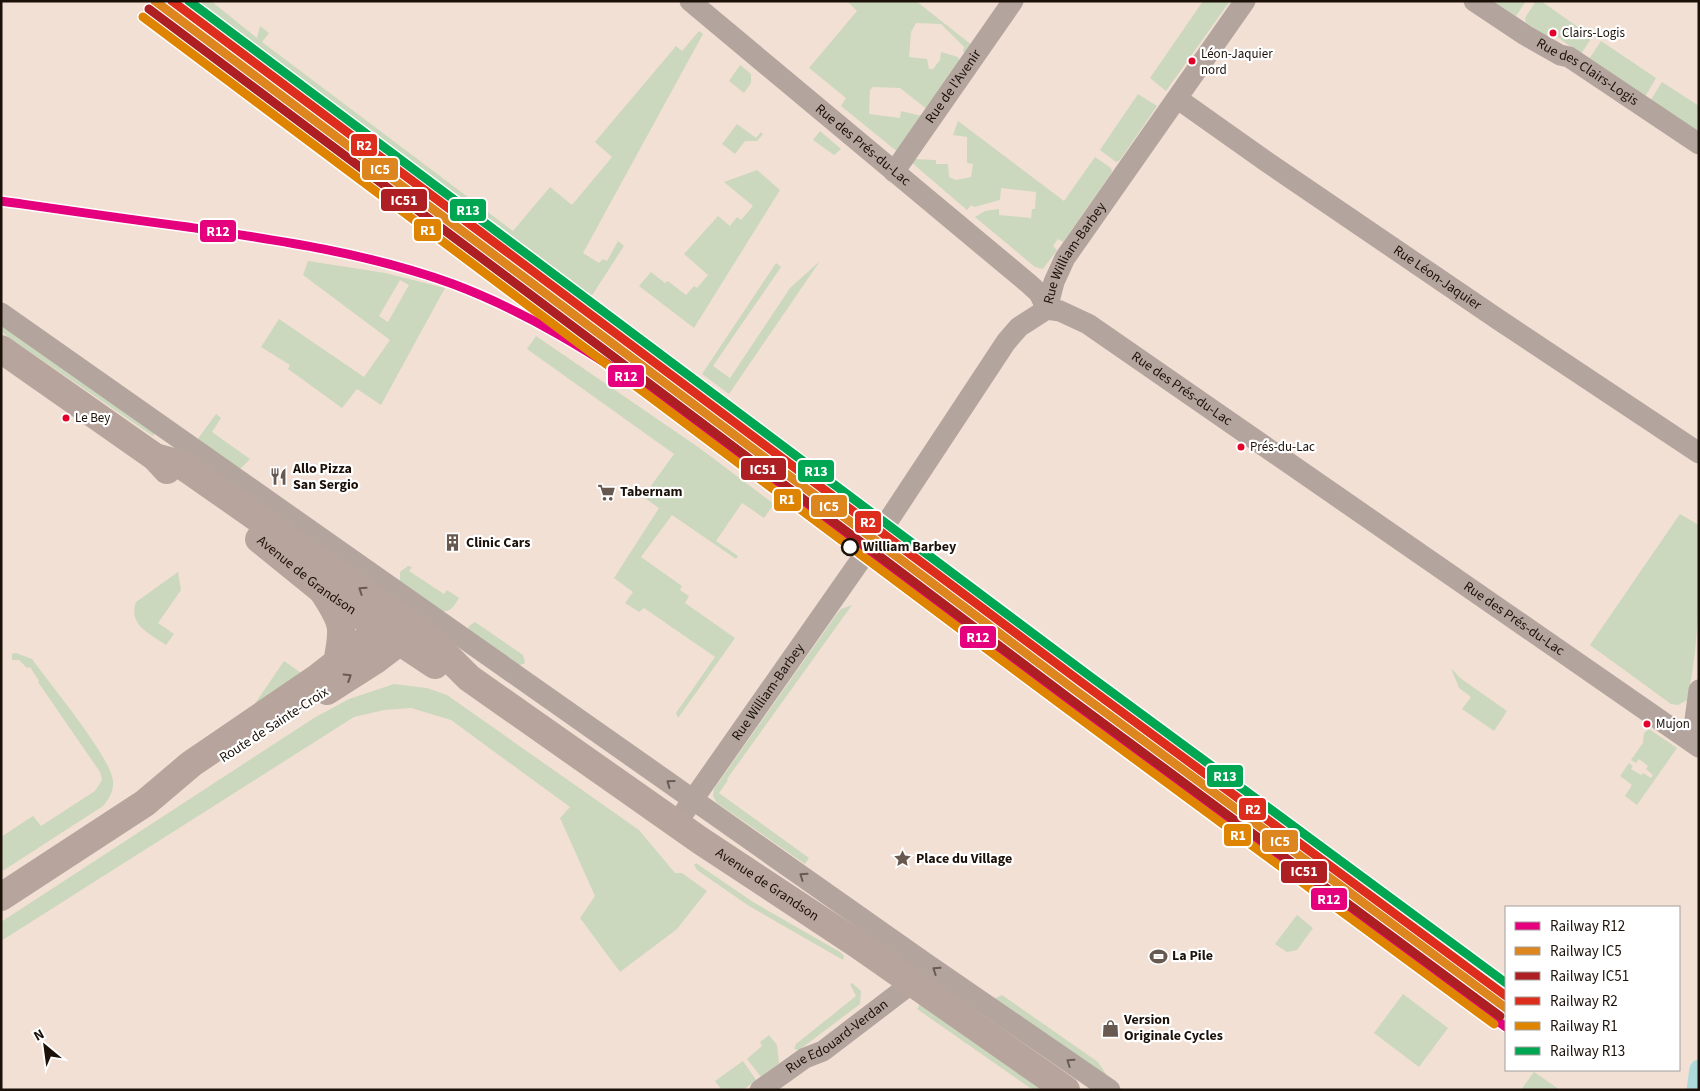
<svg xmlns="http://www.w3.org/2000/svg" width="1700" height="1091" viewBox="0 0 1700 1091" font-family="'Source Sans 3',sans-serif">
  <rect width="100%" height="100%" fill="#f2e0d4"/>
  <g fill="#cbd8bd" fill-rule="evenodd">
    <polygon points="188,1 211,1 257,38 260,26 269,33 262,42 513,231 550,187 572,205 612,157 595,142 676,46 682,51 699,31 703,34 583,253 599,263 603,259 607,261 618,241 624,246 589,300 352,125"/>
    <polygon points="847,1 916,1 973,46 968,53 963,52 964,47 941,24 916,23 911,32 909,57 927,59 929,69 933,69 940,60 941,52 958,57 961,65 928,110 900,88 873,87 870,90 869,114 900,118 901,111 922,116 899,153 841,106 846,98 809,68 857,11"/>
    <polygon points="1203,1 1230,1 1166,91 1150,78"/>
    <polygon points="1493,1 1526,1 1516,16"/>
    <polygon points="1536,1 1541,1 1592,37 1581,54 1556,36 1558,33 1552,29 1546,36 1526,23 1525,18"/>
    <polygon points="1601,41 1656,78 1645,97 1589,59"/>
    <polygon points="740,65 751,74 751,83 744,93 729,81"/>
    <polygon points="1662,82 1699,106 1699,137 1650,101"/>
    <polygon points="1138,94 1157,106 1120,160 1116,162 1100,150"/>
    <polygon points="958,121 1064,201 1095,157 1111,168 1112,172 1063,242 1058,239 1053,246 1057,250 1043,269 1035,267 975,217 985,211 999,209 999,215 1031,218 1032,209 1035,209 1036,192 1001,188 1000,200 974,207 971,205 967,210 911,162 913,159 936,160 936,164 948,164 949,177 956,180 971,177 973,164 967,163 967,137 953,135"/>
    <polygon points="737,124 756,138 761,132 763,134 757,141 745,141 735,154 722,144"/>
    <polygon points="820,131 841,149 834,155 813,140"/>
    <polygon points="757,170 780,190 694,328 639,286 651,272 665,283 668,281 686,295 694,286 697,288 708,275 684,254 718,216 730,226 737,217 741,220 753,206 724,182"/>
    <path d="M308,261l77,12 60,15 -64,117 -24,-16 -15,19 -54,-39 2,-4 -29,-18 18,-28 85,58 26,-37 -87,-65zM400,280l9,5 -21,37 -9,-6z"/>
    <polygon points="820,261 729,394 702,374 776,263 781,267 713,366 730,378 790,288"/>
    <polygon points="1,322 155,433 153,436 8,337 1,331"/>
    <polygon points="536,336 698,447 774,504 764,518 742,503 716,541 738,556 736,559 672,515 641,557 682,586 680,590 689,596 685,603 735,638 678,718 676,713 715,657 644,608 639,612 625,603 633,592 614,578 659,508 643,497 674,454 527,349"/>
    <polygon points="216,414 221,418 212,432 250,459 239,470 197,440"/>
    <path d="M1680,514l19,11c0,57 1,120 -12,175l-9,5 -7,-1 -81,-59z"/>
    <path d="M408,566l4,1 -3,4 35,23 3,-4 12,8c-5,8 -8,15 -19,13l-40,-30v-9z"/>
    <path d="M178,572l3,18 -23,33 16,11 -8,11c-17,-12 -38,-20 -30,-43z"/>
    <polygon points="852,605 727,779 728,780 719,793 809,858 805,864 717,803 713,796 714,789 836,615 841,609"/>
    <polygon points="475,622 523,655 525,663 518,666 468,630 469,626"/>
    <path d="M16,653l16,6c17,24 79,98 81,122 1,10 -4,18 -10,25l-102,66v-35l32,-21 8,10 54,-35 7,-11 -2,-8 -62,-90 1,-1 -9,-14 -3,1 -8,-8h-7v-6z"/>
    <polygon points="284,661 304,675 254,705"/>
    <polygon points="1451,668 1460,678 1507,711 1494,731 1462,709 1471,697 1459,688"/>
    <polygon points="394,684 427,688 447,695 639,830 675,873 682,873 707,891 677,929 620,972 580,918 595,896 560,818 570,807 451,720 411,708 384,710 354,717 1,941 1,922 314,718 349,699"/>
    <polygon points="1649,729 1677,748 1637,805 1625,796 1632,785 1620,776 1629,763 1633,766 1631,769 1641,775 1643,773 1651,778 1653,775 1646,769 1648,766 1639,759 1636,763 1631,760 1643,743 1644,733"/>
    <polygon points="696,863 753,902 840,952 844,956 843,960 749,906 697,870 694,865"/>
    <polygon points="1297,915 1313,928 1297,950 1287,952 1275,944"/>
    <polygon points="852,983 861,991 860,1004 799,1050 794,1049 796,1044 856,996 850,984"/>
    <polygon points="1403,994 1448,1028 1419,1067 1374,1033"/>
    <polygon points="1002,995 1098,1062 1106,1074 1103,1077 994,999"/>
    <polygon points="920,1004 1043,1090 1033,1090 917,1009"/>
    <polygon points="769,1035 777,1045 779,1063 761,1077 747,1059 762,1046 760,1042"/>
    <polygon points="743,1061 756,1080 743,1090 722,1090 715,1081"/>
    <polygon points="1534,1072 1560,1090 1521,1090"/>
  </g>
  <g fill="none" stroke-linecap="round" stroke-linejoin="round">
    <polyline stroke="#aedadc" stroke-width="19" points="1696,1090 1699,1069"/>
    <polyline stroke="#d2c1b6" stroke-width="21" stroke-dasharray="21 11" stroke-linecap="butt" points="860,561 886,524"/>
    <g stroke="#b4a49e" stroke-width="21">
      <path id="s1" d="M690,1l338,282 11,10 8,16"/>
      <path id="s2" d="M1474,1l51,34 35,20 9,2 130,87"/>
      <path id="s3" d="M1178,99l89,63 232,158 200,133"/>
      <path id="s4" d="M894,172l119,-171"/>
      <path id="s5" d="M1047,309l13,2 28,13 611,423"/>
      <polyline points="1,313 924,962 1110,1090"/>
      <path id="s6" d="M886,524l120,-182 13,-15 28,-18 7,-27 11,-24 180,-257"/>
      <polyline points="1692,742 1699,690"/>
      <path id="s7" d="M685,811l175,-250"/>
      <path id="s8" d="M760,1090l45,-32 18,-7 89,-68"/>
    </g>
    <g stroke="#b7a49d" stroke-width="28">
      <polyline points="1,349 155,457 167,470"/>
      <path id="s9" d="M155,457l25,7 222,155 33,25 34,34 232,163 156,103 209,146"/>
      <path id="s10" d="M259,539l63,51 113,75"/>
      <path d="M324,593c20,31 20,34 13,70"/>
      <polyline points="327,691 374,661 399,642"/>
      <polyline points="1,897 145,803 191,764 317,678 381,628 397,621"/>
    </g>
    <defs>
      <path id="rail-1" d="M1,201c63,9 125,18 187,26 89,13 180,26 265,57 72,27 138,68 201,111l657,491 195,141"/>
      <polyline id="rail-2" points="155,1 1075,690 1506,1008"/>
      <polyline id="rail-3" points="149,9 1069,698 1500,1016"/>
      <polyline id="rail-4" points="172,1 1081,682 1506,996"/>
      <polyline id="rail-5" points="143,17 1063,706 1494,1024"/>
      <polyline id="rail-6" points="189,1 1087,674 1506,983"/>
    </defs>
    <use href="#rail-1" stroke="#fff" stroke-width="12"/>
    <use href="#rail-2" stroke="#fff" stroke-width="12"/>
    <use href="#rail-3" stroke="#fff" stroke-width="12"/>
    <use href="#rail-4" stroke="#fff" stroke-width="12"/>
    <use href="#rail-5" stroke="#fff" stroke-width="12"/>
    <use href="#rail-6" stroke="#fff" stroke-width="12"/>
    <use href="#rail-1" stroke="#e5007d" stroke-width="9"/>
    <use href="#rail-2" stroke="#dd851e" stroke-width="9"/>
    <use href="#rail-3" stroke="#ad1f23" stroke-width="9"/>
    <use href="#rail-4" stroke="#dd2e1d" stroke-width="9"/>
    <use href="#rail-5" stroke="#de8401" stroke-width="9"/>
    <use href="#rail-6" stroke="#00a651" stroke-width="9"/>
  </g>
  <defs><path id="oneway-chevron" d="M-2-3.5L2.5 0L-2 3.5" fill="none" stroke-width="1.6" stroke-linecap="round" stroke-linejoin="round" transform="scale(1.25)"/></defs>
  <g stroke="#6a5a53">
    <use href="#oneway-chevron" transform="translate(362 590) rotate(-146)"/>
    <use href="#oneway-chevron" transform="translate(348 677) rotate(-32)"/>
  </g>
  <g stroke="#685a54">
    <use href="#oneway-chevron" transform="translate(670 783) rotate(-144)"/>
    <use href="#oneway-chevron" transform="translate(803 876) rotate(-145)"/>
    <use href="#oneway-chevron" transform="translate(936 970) rotate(-146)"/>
    <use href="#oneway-chevron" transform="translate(1070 1062) rotate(-146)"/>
  </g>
  <defs>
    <symbol id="restaurant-bare" viewBox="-9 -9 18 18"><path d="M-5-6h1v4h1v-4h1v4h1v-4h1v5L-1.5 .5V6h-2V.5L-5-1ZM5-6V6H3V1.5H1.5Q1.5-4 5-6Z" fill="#675950" stroke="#fff" stroke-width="2.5" paint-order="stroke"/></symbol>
    <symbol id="supermarket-bare" viewBox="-9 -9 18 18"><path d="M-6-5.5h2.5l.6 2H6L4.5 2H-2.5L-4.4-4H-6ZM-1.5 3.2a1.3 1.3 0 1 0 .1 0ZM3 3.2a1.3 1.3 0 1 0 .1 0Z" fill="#675950" stroke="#fff" stroke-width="2.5" paint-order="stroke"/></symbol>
    <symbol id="building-bare" viewBox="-9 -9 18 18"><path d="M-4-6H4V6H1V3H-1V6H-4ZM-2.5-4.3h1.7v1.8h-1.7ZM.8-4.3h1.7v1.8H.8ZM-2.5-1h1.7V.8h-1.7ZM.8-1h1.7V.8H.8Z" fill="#675950" stroke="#fff" stroke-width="2.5" paint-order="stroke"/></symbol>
    <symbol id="sight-bare" viewBox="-9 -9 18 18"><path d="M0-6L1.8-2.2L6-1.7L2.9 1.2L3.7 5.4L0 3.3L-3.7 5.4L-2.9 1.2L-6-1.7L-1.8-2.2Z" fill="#675950" stroke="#fff" stroke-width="2.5" paint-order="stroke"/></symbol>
    <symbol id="stadium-bare" viewBox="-9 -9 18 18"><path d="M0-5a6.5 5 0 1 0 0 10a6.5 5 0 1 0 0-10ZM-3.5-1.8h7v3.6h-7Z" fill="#675950" stroke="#fff" stroke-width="2.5" paint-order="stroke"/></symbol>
    <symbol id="shop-bare" viewBox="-9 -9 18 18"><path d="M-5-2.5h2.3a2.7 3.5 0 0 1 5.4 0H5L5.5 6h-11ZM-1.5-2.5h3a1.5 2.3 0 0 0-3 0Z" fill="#675950" stroke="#fff" stroke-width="2.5" paint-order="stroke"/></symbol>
  </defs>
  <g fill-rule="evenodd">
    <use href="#restaurant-bare" x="266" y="464" width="25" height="25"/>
    <use href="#supermarket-bare" x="594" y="480" width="25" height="25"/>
    <use href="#building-bare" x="440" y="530" width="25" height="25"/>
    <use href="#sight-bare" x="890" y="846" width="25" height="25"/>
    <use href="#stadium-bare" x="1146" y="944" width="25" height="25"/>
    <use href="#shop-bare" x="1098" y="1016" width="25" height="25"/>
  </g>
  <g fill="#e4002b" stroke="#fff" stroke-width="2">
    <circle cx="1553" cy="33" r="4.5"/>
    <circle cx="1192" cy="61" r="4.5"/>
    <circle cx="66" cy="418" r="4.5"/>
    <circle cx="1241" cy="447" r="4.5"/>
    <circle cx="1647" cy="724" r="4.5"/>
  </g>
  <circle fill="#fff" stroke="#1c1109" stroke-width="2.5" cx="850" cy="547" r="8"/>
  <g text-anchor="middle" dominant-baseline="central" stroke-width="4.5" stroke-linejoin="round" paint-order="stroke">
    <g font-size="13" fill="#1c1109" stroke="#fff" text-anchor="start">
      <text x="1562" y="33">Clairs-Logis</text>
      <text x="1201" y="54">Léon-Jaquier<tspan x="1201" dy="16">nord</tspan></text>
      <text x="75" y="418">Le Bey</text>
      <text x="1250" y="447">Prés-du-Lac</text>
      <text x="1656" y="724">Mujon</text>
    </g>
    <g font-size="14" fill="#1c1109" stroke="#fff">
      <text stroke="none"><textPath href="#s2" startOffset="134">Rue des Clairs-Logis</textPath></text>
      <text stroke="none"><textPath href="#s4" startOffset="104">Rue de l'Avenir</textPath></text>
      <text stroke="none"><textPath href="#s1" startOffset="225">Rue des Prés-du-Lac</textPath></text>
      <text stroke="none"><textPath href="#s6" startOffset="334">Rue William-Barbey</textPath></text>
      <text stroke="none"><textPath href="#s3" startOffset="315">Rue Léon-Jaquier</textPath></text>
      <text stroke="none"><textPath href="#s5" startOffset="158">Rue des Prés-du-Lac</textPath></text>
      <text stroke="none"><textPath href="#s10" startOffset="60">Avenue de Grandson</textPath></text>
      <text stroke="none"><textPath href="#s5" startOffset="562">Rue des Prés-du-Lac</textPath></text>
      <text stroke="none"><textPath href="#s7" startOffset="145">Rue William-Barbey</textPath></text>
      <text transform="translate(274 725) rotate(-33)">Route de Sainte-Croix</text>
      <text stroke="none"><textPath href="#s9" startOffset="749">Avenue de Grandson</textPath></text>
      <text stroke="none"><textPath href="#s8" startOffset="94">Rue Edouard-Verdan</textPath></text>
    </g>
    <g font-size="14" font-weight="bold" fill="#1c1109" stroke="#fff" text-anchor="start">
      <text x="293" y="469">Allo Pizza<tspan x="293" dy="16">San Sergio</tspan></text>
      <text x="620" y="492">Tabernam</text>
      <text x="466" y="543">Clinic Cars</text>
      <text x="916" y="859">Place du Village</text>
      <text x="1172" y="956">La Pile</text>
      <text x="1124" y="1020">Version<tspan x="1124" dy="16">Originale Cycles</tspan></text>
    </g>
    <g font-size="14" font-weight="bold" fill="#1c1109" stroke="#fff" text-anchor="start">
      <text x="863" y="547">William Barbey</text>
    </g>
  </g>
  <g stroke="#fff" stroke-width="2">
    <rect x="350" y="133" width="28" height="24" rx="5" fill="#dd2e1d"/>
    <rect x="361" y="157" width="38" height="24" rx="5" fill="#dd851e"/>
    <rect x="380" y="188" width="48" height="24" rx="5" fill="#ad1f23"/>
    <rect x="449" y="198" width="38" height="24" rx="5" fill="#00a651"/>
    <rect x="413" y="218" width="29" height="24" rx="5" fill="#de8401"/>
    <rect x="199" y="219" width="38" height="24" rx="5" fill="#e5007d"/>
    <rect x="607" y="364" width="38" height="24" rx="5" fill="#e5007d"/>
    <rect x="740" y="457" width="47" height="24" rx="5" fill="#ad1f23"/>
    <rect x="797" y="459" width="38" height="24" rx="5" fill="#00a651"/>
    <rect x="773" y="488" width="29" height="24" rx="5" fill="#de8401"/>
    <rect x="810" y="494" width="38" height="24" rx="5" fill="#dd851e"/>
    <rect x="854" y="510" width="28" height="24" rx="5" fill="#dd2e1d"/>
    <rect x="959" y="625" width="38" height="24" rx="5" fill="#e5007d"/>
    <rect x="1206" y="764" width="38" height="24" rx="5" fill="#00a651"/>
    <rect x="1238" y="797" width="29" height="24" rx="5" fill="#dd2e1d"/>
    <rect x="1223" y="823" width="29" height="24" rx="5" fill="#de8401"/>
    <rect x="1261" y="829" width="38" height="24" rx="5" fill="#dd851e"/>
    <rect x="1280" y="860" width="48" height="24" rx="5" fill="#ad1f23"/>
    <rect x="1310" y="887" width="38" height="24" rx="5" fill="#e5007d"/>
  </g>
  <g font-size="14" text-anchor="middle" font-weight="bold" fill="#fff">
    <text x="364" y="150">R2</text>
    <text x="380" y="174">IC5</text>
    <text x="404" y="205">IC51</text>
    <text x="468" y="215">R13</text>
    <text x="428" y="235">R1</text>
    <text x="218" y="236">R12</text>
    <text x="626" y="381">R12</text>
    <text x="763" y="474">IC51</text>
    <text x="816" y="476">R13</text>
    <text x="787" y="504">R1</text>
    <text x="829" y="511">IC5</text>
    <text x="868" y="527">R2</text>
    <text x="978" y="642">R12</text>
    <text x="1225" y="781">R13</text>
    <text x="1253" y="814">R2</text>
    <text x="1238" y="840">R1</text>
    <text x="1280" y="846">IC5</text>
    <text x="1304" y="876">IC51</text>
    <text x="1329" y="904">R12</text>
  </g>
  <rect width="1700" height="1091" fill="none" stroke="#1c1109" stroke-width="5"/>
  <rect x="1505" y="906" width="175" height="165" fill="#ffffff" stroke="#a4a09d"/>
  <rect x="1515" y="922" width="25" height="8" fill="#e5007d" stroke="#a4a09d"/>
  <text x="1550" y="931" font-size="15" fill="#1c1109">Railway R12</text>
  <rect x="1515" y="947" width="25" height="8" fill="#dd851e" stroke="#a4a09d"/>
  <text x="1550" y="956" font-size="15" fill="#1c1109">Railway IC5</text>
  <rect x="1515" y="972" width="25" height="8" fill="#ad1f23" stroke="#a4a09d"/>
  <text x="1550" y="981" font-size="15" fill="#1c1109">Railway IC51</text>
  <rect x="1515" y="997" width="25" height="8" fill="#dd2e1d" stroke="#a4a09d"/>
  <text x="1550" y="1006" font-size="15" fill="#1c1109">Railway R2</text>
  <rect x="1515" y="1022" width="25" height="8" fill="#de8401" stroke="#a4a09d"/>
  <text x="1550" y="1031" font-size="15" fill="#1c1109">Railway R1</text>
  <rect x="1515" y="1047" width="25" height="8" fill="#00a651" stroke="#a4a09d"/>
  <text x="1550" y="1056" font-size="15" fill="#1c1109">Railway R13</text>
  <g transform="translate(45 1046) rotate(331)" stroke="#ffffff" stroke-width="4" paint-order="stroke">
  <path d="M0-4L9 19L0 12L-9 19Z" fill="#1c1109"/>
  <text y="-8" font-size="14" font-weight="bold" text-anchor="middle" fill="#1c1109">N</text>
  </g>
</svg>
